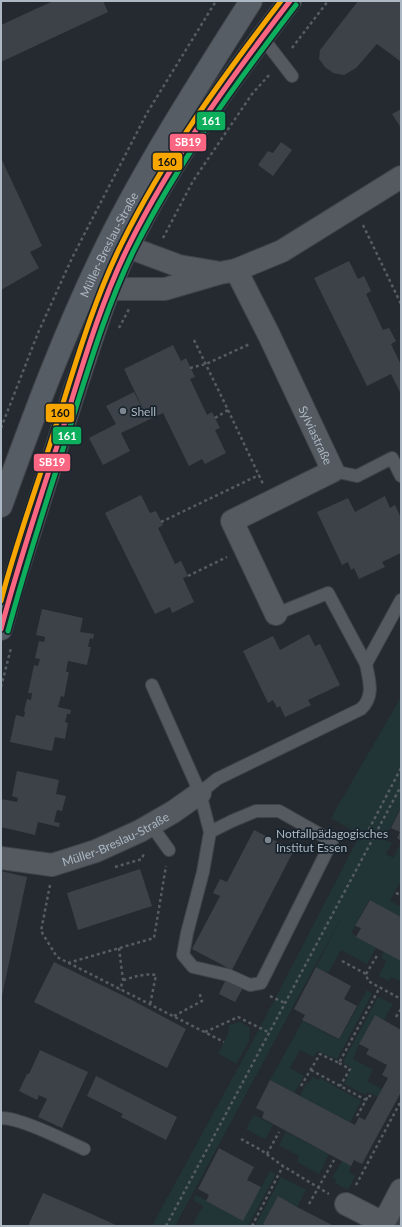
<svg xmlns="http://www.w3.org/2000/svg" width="402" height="1227" viewBox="0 0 402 1227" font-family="Lato,sans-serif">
  <rect width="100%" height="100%" fill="#242a30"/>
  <g fill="#213536">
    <polygon points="401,697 401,807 384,840 392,843 386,854 393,858 401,843 401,880 390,901 401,907 401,917 369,900 351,933 376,948 367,964 341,950 328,973 316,967 345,910 175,1226 152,1226 262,1024 360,835 331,818"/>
    <polygon points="384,951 401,961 401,981 391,977 389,981 379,976 386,961 381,958"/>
    <polygon points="367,990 372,994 337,1059 317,1051 314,1057 300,1050 290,1068 304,1076 294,1093 270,1080 303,1021 339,1040"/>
    <polygon points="378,997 393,1004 384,1020 374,1016 359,1044 353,1059 373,1070 367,1081 382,1089 378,1097 367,1092 366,1095 344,1084 352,1068 343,1062"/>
    <polygon points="240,1022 250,1028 249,1041 236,1064 218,1053 228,1035 229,1025"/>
    <polygon points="312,1077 319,1080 320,1078 361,1101 350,1122 300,1096 307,1082 309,1083"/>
    <polygon points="254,1115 273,1125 265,1139 246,1129"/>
    <polygon points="286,1132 329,1154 319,1174 297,1162 299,1156 279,1145"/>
    <polygon points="342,1161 351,1166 349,1172 355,1176 348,1190 335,1183 337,1180 332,1178"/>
    <polygon points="270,1171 276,1174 248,1226 192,1226 203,1206 193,1200 196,1195 243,1220"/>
    <polygon points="281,1177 306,1190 297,1207 278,1196 262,1226 255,1226"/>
  </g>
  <g fill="#3c4247">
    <polygon points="53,1 103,1 108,12 1,62 1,25"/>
    <polygon points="358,1 401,1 401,59 400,61 377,44 356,68 344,75 333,73 325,67 319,59 320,50"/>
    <polygon points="401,109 401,128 392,114"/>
    <polygon points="281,142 292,150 273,176 258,165 268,151 273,153"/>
    <polygon points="1,158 42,246 30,252 39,268 1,290"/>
    <polygon points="349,261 358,279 364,276 371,291 366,294 383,330 389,328 396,341 391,344 401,365 401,394 391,374 367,386 314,278"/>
    <polygon points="173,345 181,361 186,358 195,377 190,379 207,415 212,412 220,428 215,430 226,453 205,464 202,459 189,466 163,413 121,433 130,451 103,465 89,438 116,424 106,406 134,392 147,417 124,369"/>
    <polygon points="141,495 150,513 156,511 163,525 158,528 166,545 175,564 181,561 188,576 183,578 194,602 172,613 170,607 155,614 105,513"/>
    <polygon points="385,496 390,508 395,505 401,518 401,553 382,562 385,567 359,579 354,568 351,570 348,562 342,565 317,512 348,498 355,512"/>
    <polygon points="42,609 83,618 80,632 94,634 93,639 90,638 88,647 91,647 87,665 68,661 66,672 69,672 64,697 61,696 58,707 71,710 70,714 67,714 65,722 68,723 65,739 55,737 52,751 10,742 16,715 24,717 25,712 24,711 27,699 31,700 32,693 28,693 34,665 38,666 40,659 35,658 39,641 44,642 45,637 36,635"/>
    <polygon points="309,634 315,646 320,644 340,685 308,700 311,705 285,717 280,706 277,708 273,700 268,703 243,651 273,636 280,650"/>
    <polygon points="17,771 59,780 56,794 66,796 62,811 57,810 54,822 60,823 59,827 38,822 35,835 1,827 1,799 17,802 18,798 12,796"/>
    <polygon points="401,808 401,841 397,838 400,832 391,828"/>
    <polygon points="254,830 294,850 232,970 192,949 220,896 213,893 220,879 227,882"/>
    <polygon points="140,869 152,906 78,930 67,893"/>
    <polygon points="1,871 27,877 2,996 1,996"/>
    <polygon points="370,900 401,917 401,961 356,937 361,928 355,926"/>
    <polygon points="54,962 132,1000 186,1029 167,1068 34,1002"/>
    <polygon points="316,967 351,986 344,999 357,1006 339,1039 302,1020 305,1015 294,1009"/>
    <polygon points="226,979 243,988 235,1002 219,994"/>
    <polygon points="375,1015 401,1030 401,1092 362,1164 354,1160 351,1166 262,1118 264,1112 256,1108 270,1080 355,1125 359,1117 365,1120 388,1078 382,1075 387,1065 366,1054 369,1049 359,1044"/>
    <polygon points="40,1050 88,1072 62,1128 38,1117 47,1099 39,1095 37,1100 19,1091 27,1074 29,1074"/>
    <polygon points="96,1076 177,1117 166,1140 121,1117 123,1114 87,1096"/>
    <polygon points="219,1148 254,1167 247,1180 261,1187 243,1221 206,1201 209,1195 198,1189"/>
    <polygon points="43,1193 85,1211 118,1226 28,1226"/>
    <polygon points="278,1196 297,1207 334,1226 267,1226 263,1224"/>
    <polygon points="401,1208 401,1226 392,1226"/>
  </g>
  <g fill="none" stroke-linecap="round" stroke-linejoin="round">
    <defs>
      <g id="lane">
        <polyline points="262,37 292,76"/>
        <polyline points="333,471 357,476 392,458 401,476"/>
        <polyline points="276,614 328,593 366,664 401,600"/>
        <polyline points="152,685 200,793 210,832 203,872 187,933 183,955 193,967 228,975 250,985 261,983 332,841 279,811 256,811 232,821 210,832"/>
        <path d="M200,793l17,-14 144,-70c14,-13 8,-29 5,-45"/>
        <polyline points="151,825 169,850"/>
        <path d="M1,1118c20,0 63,22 83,31"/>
      </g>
      <g id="street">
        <polyline points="110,243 128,247 179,266 215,272"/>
        <polyline points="236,270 282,251 401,177"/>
        <path id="s1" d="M110,289h55l55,-16 16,-3 33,65 64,136 -101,50 44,93"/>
        <path id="s2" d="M1,858l51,7 44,-14 44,-20 33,-19 27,-19"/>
        <polyline points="346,1204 383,1223"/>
        <polyline points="382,1226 401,1190"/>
      </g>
      <g id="secondary">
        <path id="s3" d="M1,506c32,-89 65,-178 107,-263 42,-84 93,-163 143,-242"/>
        <path d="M1,629l10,-38c22,-68 43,-137 65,-205 16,-47 30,-95 52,-139 44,-89 102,-168 162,-246"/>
      </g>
    </defs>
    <use href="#lane" stroke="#404449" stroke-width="14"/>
    <use href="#street" stroke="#404449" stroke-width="24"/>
    <use href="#secondary" stroke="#404449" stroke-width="24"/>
    <g stroke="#565d62" stroke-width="2.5" stroke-dasharray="3 3" stroke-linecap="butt">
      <polyline points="292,48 328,1"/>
      <polyline points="363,225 401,304"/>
      <polyline points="163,238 193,181 252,94 270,74"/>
      <polyline points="119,328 129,309"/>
      <polyline points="194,340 228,410 215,418"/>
      <polyline points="190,368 206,364 250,344"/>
      <polyline points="228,410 263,484"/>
      <polyline points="1,428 38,333 72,258 147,113 216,1"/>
      <polyline points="161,522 259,475"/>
      <polyline points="188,576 227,557"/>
      <polyline points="1,687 11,648"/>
      <polyline points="374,837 367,833 401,768"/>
      <polyline points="115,867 142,859 144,853"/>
      <polyline points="50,885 41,931 57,957 224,1042"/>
      <polyline points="396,893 401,895"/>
      <polyline points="119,948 123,980 120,990"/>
      <polyline points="342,961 366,974 368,981 401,999"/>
      <polyline points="68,963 154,938 166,866"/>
      <polyline points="366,974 378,954"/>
      <path d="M123,980c12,-3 21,-7 33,-5l-6,30"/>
      <polyline points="270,996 285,1003"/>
      <polyline points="174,1016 202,1001 199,992"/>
      <polyline points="396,1017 401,1009"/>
      <polyline points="205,1032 238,1017 270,1033"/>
      <polyline points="339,1063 350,1069 340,1086"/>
      <polyline points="311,1070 366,1100 357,1116"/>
      <polyline points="301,1086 320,1054 339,1063 380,987"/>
      <polyline points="366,1100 368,1095 374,1098"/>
      <polyline points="241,1139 261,1150 283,1166 329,1194"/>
      <polyline points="267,1154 279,1132"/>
      <polyline points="356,1185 401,1101"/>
      <polyline points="309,1204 334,1160"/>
      <polyline points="166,1226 401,786"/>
      <polyline points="252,1226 283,1166"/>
    </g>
    <use href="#lane" stroke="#545a60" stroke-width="12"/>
    <use href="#street" stroke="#545a60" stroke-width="22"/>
    <use href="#secondary" stroke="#575d64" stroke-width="22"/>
    <defs>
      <path id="bus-1" d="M1,629c18,-68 40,-134 62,-201 19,-61 37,-124 65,-181 44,-89 102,-168 162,-246"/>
      <path id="bus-2" d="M8,631c18,-68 40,-134 61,-201 19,-60 37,-123 65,-180 44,-88 102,-167 162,-245"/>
      <path id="bus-3" d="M1,601c14,-55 34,-109 51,-163 21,-65 39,-132 69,-193 43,-88 101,-167 160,-244"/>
    </defs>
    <use href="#bus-1" stroke="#18222b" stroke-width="8"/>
    <use href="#bus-2" stroke="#18222b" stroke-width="8"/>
    <use href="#bus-3" stroke="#18222b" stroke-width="8"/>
    <use href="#bus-1" stroke="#fa6682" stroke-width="5"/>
    <use href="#bus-2" stroke="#0daf5c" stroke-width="5"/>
    <use href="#bus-3" stroke="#f7a600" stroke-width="5"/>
  </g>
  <g fill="#7c8690" stroke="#18222b" stroke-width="1.5">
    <circle cx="123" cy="411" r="4"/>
    <circle cx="268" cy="840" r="4"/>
  </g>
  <g text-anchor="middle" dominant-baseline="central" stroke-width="3.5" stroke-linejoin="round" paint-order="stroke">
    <g font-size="12" fill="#acb8c4" stroke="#18222b">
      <text stroke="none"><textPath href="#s3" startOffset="283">Müller-Breslau-Straße</textPath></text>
      <text stroke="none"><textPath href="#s1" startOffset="312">Sylviastraße</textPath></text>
      <text stroke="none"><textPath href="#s2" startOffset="120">Müller-Breslau-Straße</textPath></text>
    </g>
    <g font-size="12" fill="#acb8c4" stroke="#18222b" text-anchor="start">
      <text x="131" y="411">Shell</text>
      <text x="276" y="833">Notfallpädagogisches<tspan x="276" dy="14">Institut Essen</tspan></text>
    </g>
  </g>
  <g stroke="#18222b" stroke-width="1.5">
    <rect x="196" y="111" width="30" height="20" rx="4" fill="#0daf5c"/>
    <rect x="169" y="133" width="38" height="19" rx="4" fill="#fa6682"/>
    <rect x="152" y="152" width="31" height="19" rx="4" fill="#f7a600"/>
    <rect x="45" y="403" width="30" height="20" rx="4" fill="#f7a600"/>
    <rect x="52" y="426" width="30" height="19" rx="4" fill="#0daf5c"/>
    <rect x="33" y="453" width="38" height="19" rx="4" fill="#fa6682"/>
  </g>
  <g font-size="11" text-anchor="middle" font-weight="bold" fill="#fff">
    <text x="211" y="125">161</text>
    <text x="188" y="146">SB19</text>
    <text x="67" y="440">161</text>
    <text x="52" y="466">SB19</text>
  </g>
  <g font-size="11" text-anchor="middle" font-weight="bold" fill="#111">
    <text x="167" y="166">160</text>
    <text x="60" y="417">160</text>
  </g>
  <rect width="402" height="1227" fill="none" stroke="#acb8c4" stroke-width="4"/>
</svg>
